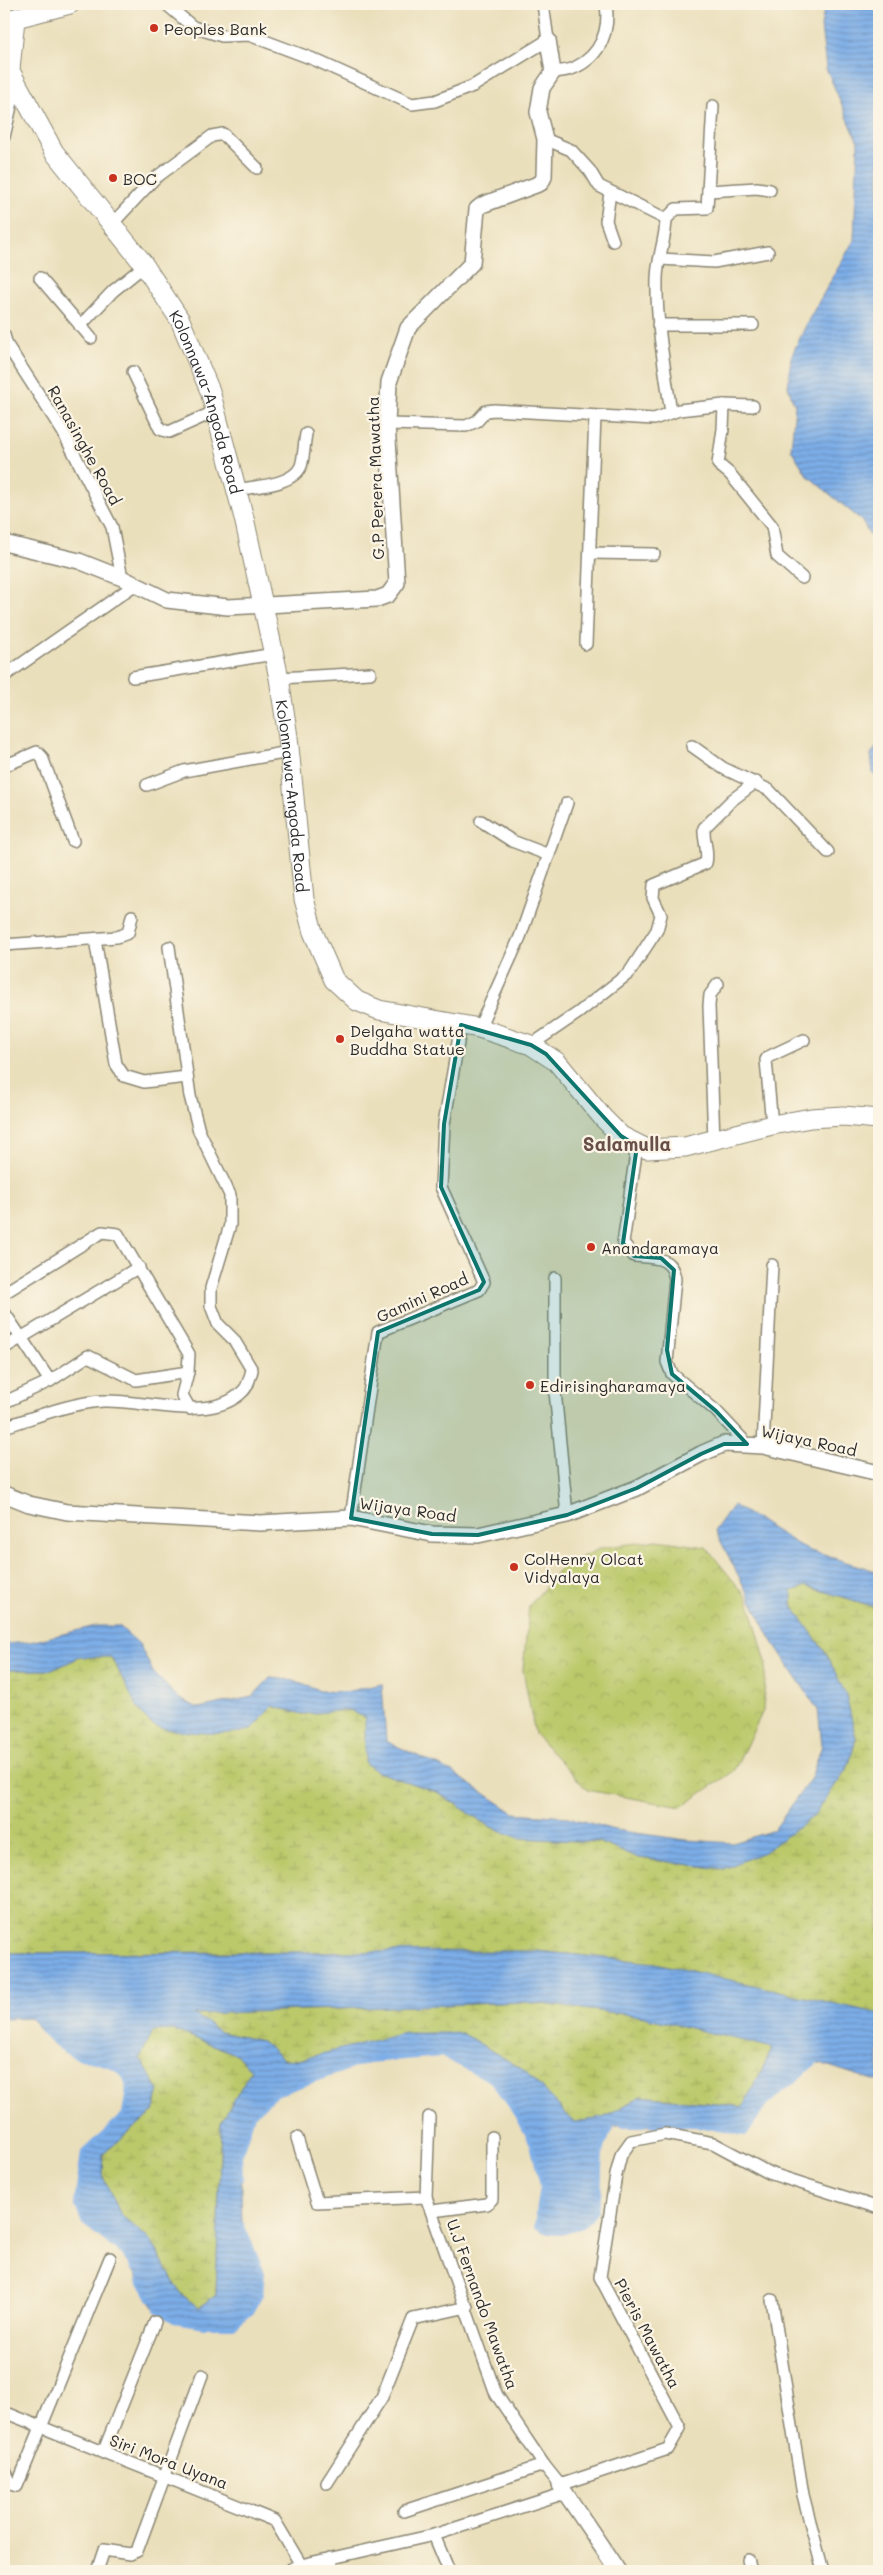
<svg xmlns="http://www.w3.org/2000/svg" width="883" height="2575" viewBox="0 0 883 2575" font-family="Mali,sans-serif">
  <defs>
    <pattern id="wetland-marsh" width="20" height="14" patternUnits="userSpaceOnUse" patternTransform="scale(1.25)"><rect width="20" height="14" fill="#bbc96b"/><path d="M1 5h8M5 5V1M11 12h8M15 12V8" fill="none" stroke="#a1ad5d"/></pattern>
    <pattern id="park-crowns" width="20" height="18" patternUnits="userSpaceOnUse" patternTransform="scale(1.25)"><rect width="20" height="18" fill="#bbc96b"/><path d="M2 6a3 3 0 1 1 6 0M12 15a3 3 0 1 1 6 0" fill="none" stroke="#a1ad5d"/></pattern>
    <pattern id="water-rules" width="6" height="5" patternUnits="userSpaceOnUse" patternTransform="scale(1.25)"><rect width="6" height="5" fill="#7cade7"/><path d="M0 2.5h6" fill="none" stroke="#668dbb"/></pattern>
  </defs>
  <rect width="100%" height="100%" fill="#fcf5e5"/>
  <filter id="ink" filterUnits="userSpaceOnUse"><feTurbulence type="fractalNoise" baseFrequency=".02" numOctaves="2"/><feDisplacementMap in="SourceGraphic" scale="10" xChannelSelector="R" yChannelSelector="G"/><feConvolveMatrix kernelMatrix="1 2 1 2 8 2 1 2 1" color-interpolation-filters="sRGB"/></filter>
  <filter id="wash" filterUnits="userSpaceOnUse"><feTurbulence type="fractalNoise" baseFrequency=".0096" numOctaves="4" result="noise"/><feDisplacementMap in="SourceGraphic" scale="20" xChannelSelector="R" yChannelSelector="G"/><feGaussianBlur stdDeviation="1.12" result="paint"/><feColorMatrix in="noise" values="0 0 0 0 0 0 0 0 0 0 0 0 0 0 0 0 0 1.4 0 .05"/><feComposite in="paint" operator="in"/></filter>
  <g filter="url(#wash)">
    <rect width="100%" height="100%" fill="#eadfbb"/>
    <g fill="url(#wetland-marsh)" stroke="#737a4b">
      <polygon points="806,1586 879,1608 879,2014 655,1963 537,1951 4,1953 4,1670 52,1670 80,1657 111,1657 140,1710 251,1729 272,1706 303,1714 350,1710 365,1718 378,1772 437,1792 491,1827 519,1838 598,1842 639,1858 723,1869 814,1816 849,1765 856,1738 827,1655 792,1605 792,1591"/>
      <polygon points="525,2002 640,2016 773,2047 743,2107 641,2096 603,2118 574,2122 525,2071 462,2033 297,2060 283,2059 262,2041 220,2032 194,2014"/>
      <polygon points="153,2030 174,2030 236,2054 251,2070 221,2123 216,2295 199,2308 180,2293 151,2241 121,2215 102,2175 103,2154 153,2112 159,2091 140,2058"/>
    </g>
    <polygon fill="url(#park-crowns)" stroke="#737a4b" points="657,1540 706,1547 748,1599 766,1662 763,1711 734,1771 681,1807 587,1790 535,1734 523,1670 529,1606 563,1566 601,1548"/>
    <g fill="url(#water-rules)" stroke="#546c89" fill-rule="evenodd">
      <polygon points="825,4 879,4 879,389 877,395 879,407 879,550 861,520 807,475 791,449 795,406 788,387 791,357 809,319 854,240 858,142 826,68 821,26"/>
      <polygon points="879,744 879,779 873,774 871,754"/>
      <path d="M733,1505l74,45 72,22v36l-73,-22 -14,5v14l35,50 19,40 10,43 -7,27 -35,51 -50,36 -41,17 -84,-11 -41,-16 -79,-4 -28,-11 -54,-35 -59,-20 -13,-9v-45l-15,-8 -47,4 -31,-8c-7,7 -13,18 -21,23 -12,8 -90,4 -101,-6 -14,-12 -29,-50 -39,-66h-31l-28,13h-48v-26l26,-2 66,-16h23l20,18 14,28 25,26 20,10 54,-11 18,-19 21,2 29,11 25,1 37,-8 4,57 66,31 62,41 54,4 46,13 72,10 47,3 41,-13 37,-52 11,-33 -4,-35 -47,-71 -56,-109z"/>
      <path d="M537,1951l118,12 221,50 3,1v68l-63,-20 -51,43 -20,29 -46,-9 -86,1c-3,6 -9,14 -10,21 -7,34 9,71 -34,84 -12,4 -24,2 -33,-5l6,-40 -10,-41 -15,-30 -26,-35 -50,-25 -73,6 -92,33 -23,21 -13,41 2,67 21,50 -2,21 -10,18 -16,14h-31l-30,-5 -19,-11 -30,-55 -41,-32 -8,-19 7,-52 41,-38c1,-9 5,-22 3,-31 -6,-22 -36,-20 -53,-27 -18,-7 -30,-24 -44,-38l-26,1v-66zM525,2002l115,14 133,32 -30,59 -102,-11 -38,22 -29,4 -49,-51 -63,-38h-59l-105,27 -15,-1 -21,-18 -42,-9 -26,-18zM174,2030l62,24 15,16 -30,53 -5,172 -17,13 -19,-15 -29,-52 -30,-26 -19,-40 1,-21 50,-42 6,-21 -19,-33 13,-27z"/>
    </g>
    <g fill="none" stroke-linecap="round" stroke-linejoin="round">
      <g stroke="#7cade7" stroke-width="4">
        <path d="M42,2031c10,10 18,18 31,24 17,8 47,5 54,28 2,8 -2,22 -3,31l-41,38 -7,52 8,19 41,32 8,15"/>
        <polyline points="678,2125 699,2125 745,2134 765,2105 816,2062"/>
        <polyline points="623,2126 644,2126"/>
        <polyline points="651,2126 671,2126"/>
        <path d="M241,2179l-1,-23 13,-41 23,-21 92,-33 73,-6 50,25 26,35 15,29 10,42 -6,40c10,7 21,9 33,5 45,-14 24,-51 34,-86 2,-5 7,-12 9,-17"/>
        <polyline points="139,2280 150,2300"/>
        <polyline points="156,2311 174,2321 204,2326 235,2326 251,2312 261,2294 263,2273 242,2224"/>
      </g>
    </g>
  </g>
  <g filter="url(#ink)">
    <g fill="none" stroke-linecap="round" stroke-linejoin="round">
      <defs>
        <g id="minor">
          <polyline points="166,4 193,27 222,36 249,35 313,59 412,104 435,101 473,86 548,40 543,4"/>
          <path d="M553,72c7,-1 17,-1 23,-5 25,-12 34,-37 30,-63"/>
          <polyline points="4,137 16,84"/>
          <path d="M545,139l26,11 19,21 9,15 67,33c0,20 -9,40 -9,60 -1,45 8,90 14,134"/>
          <polyline points="708,191 757,188 770,190"/>
          <polyline points="610,193 606,221 613,241"/>
          <polyline points="666,219 676,209 707,208 713,106"/>
          <polyline points="112,224 154,179 212,136 223,134 257,168"/>
          <polyline points="660,259 714,262 768,252"/>
          <polyline points="40,278 91,338"/>
          <polyline points="658,325 753,325"/>
          <polyline points="80,326 113,291 144,266"/>
          <polyline points="4,335 7,345 63,432 112,527 122,578"/>
          <polyline points="133,372 160,429 169,432 216,411"/>
          <polyline points="724,405 723,429 718,464 730,474 772,526 777,556 802,578"/>
          <polyline points="387,424 466,426 477,421 486,411 494,410 654,419 679,410 724,405 753,406"/>
          <path d="M236,490c19,-4 56,-4 65,-24 3,-9 3,-22 5,-32"/>
          <polyline points="590,553 654,554"/>
          <polyline points="586,644 595,416"/>
          <polyline points="4,676 136,584"/>
          <polyline points="133,677 274,654"/>
          <polyline points="279,678 370,673"/>
          <polyline points="692,746 723,768 769,790 828,852"/>
          <polyline points="4,766 37,752 42,757 73,841"/>
          <polyline points="147,785 184,771 289,752"/>
          <polyline points="481,821 512,841 549,855"/>
          <polyline points="95,939 116,1064 124,1076 144,1082 187,1077"/>
          <polyline points="4,945 117,937 128,933 132,916"/>
          <polyline points="479,1028 520,937 567,803"/>
          <path d="M531,1045l47,-32 51,-40 28,-43 4,-15 -8,-17 1,-13 52,-22c3,-13 -3,-22 -2,-35l28,-28 24,-18"/>
          <polyline points="772,1125 766,1060 768,1057 804,1040"/>
          <polyline points="714,1140 709,1006 710,995 718,984"/>
          <path d="M637,1146l-14,97 11,13c20,2 38,0 41,23l-8,83 5,12 44,37 31,33"/>
          <polyline points="555,1278 555,1391 567,1515"/>
          <polyline points="4,1293 102,1232 118,1234 189,1354 188,1372 136,1380 88,1356 50,1381 5,1402"/>
          <polyline points="4,1312 50,1381"/>
          <polyline points="4,1348 139,1267"/>
          <polyline points="188,1372 182,1395 190,1409"/>
          <path d="M4,1427c32,-10 65,-24 99,-26 40,-2 109,23 140,-10 5,-4 7,-14 9,-21l-18,-30 -16,-16 -7,-18v-18l19,-63v-30l-31,-64 -9,-35 -21,-149"/>
          <polyline points="763,1446 772,1265"/>
          <polyline points="351,1518 378,1332 479,1290 484,1282 441,1187 444,1124 461,1025"/>
          <polyline points="429,2117 426,2197 496,2394 544,2465 560,2485 668,2449 680,2428 600,2277 616,2175 621,2155 631,2141 665,2134 713,2143 769,2173 879,2208"/>
          <polyline points="297,2138 317,2202 426,2197"/>
          <polyline points="432,2211 487,2204 492,2199 492,2137"/>
          <polyline points="772,2300 803,2495 823,2571"/>
          <polyline points="4,2412 275,2521 301,2565"/>
          <polyline points="103,2453 155,2322"/>
          <polyline points="4,2468 11,2484 17,2486 110,2258"/>
          <polyline points="327,2483 382,2397 413,2319 467,2307"/>
          <polyline points="404,2511 544,2465"/>
          <polyline points="434,2535 449,2571"/>
          <polyline points="330,2558 334,2571"/>
          <polyline points="748,2560 751,2571"/>
          <polyline points="97,2571 104,2550 130,2554 137,2551 202,2375"/>
          <polyline points="284,2571 301,2565 434,2535 565,2493"/>
        </g>
        <g id="tertiary">
          <polyline points="4,543 79,561 122,578 167,600 228,607 377,599 388,595 397,583 387,424 389,382 408,328 472,263 477,209 482,205 541,183 544,177 545,139 538,112 542,88 553,72 548,40"/>
          <polyline points="4,1494 29,1504 67,1512 260,1523 351,1518 432,1534 478,1535 567,1515 637,1488 701,1454 724,1444 763,1446 879,1473"/>
          <polyline points="560,2485 618,2571"/>
        </g>
        <g id="primary">
          <polyline points="4,21 70,4"/>
          <path id="s1" d="M4,60l50,92 88,110 38,58 30,71 34,127 35,160 9,59 16,162 9,33 21,48 23,21 22,9 100,18 52,17 26,17 46,56 18,18 26,13 38,-2 87,-22 39,-7 32,-2 36,3"/>
          <polyline points="10,69 15,19"/>
        </g>
      </defs>
      <use href="#minor" stroke="#8a8573" stroke-width="14"/>
      <use href="#tertiary" stroke="#8a8573" stroke-width="18"/>
      <use href="#primary" stroke="#8a8573" stroke-width="21"/>
      <use href="#minor" stroke="#fff" stroke-width="11"/>
      <use href="#tertiary" stroke="#fff" stroke-width="15"/>
      <use href="#primary" stroke="#fff" stroke-width="19"/>
    </g>
  </g>
  <path fill="#0f766e" fill-opacity="0.2" stroke="#0f766e" stroke-width="4" stroke-linejoin="round" d="M461,1025l70,20 15,9 75,82 16,10 -14,97 11,13 27,2 13,12 -7,80 5,24 44,37 31,33h-23l-23,10 -64,34 -70,27 -89,20 -46,-1 -81,-16 27,-186 101,-42 5,-8 -43,-95 3,-63z"/>
  <g fill="#c8321e" stroke="#fcf5e5" stroke-width="2">
    <circle cx="154" cy="28" r="5"/>
    <circle cx="113" cy="178" r="5"/>
    <circle cx="340" cy="1039" r="5"/>
    <circle cx="591" cy="1247" r="5"/>
    <circle cx="530" cy="1385" r="5"/>
    <circle cx="514" cy="1567" r="5"/>
  </g>
  <g text-anchor="middle" dominant-baseline="central" stroke-width="4.5" stroke-linejoin="round" paint-order="stroke">
    <g font-size="16" fill="#2b2b2b" stroke="#fcf5e5" text-anchor="start">
      <text x="164" y="28">Peoples Bank</text>
      <text x="123" y="178">BOC</text>
      <text x="350" y="1030">Delgaha watta<tspan x="350" dy="18">Buddha Statue</tspan></text>
      <text x="601" y="1247">Anandaramaya</text>
      <text x="540" y="1385">Edirisingharamaya</text>
      <text x="524" y="1558">ColHenry Olcat<tspan x="524" dy="18">Vidyalaya</tspan></text>
    </g>
    <g font-size="16" fill="#2b2b2b" stroke="#fcf5e5">
      <text stroke="none"><textPath href="#s1" startOffset="401">Kolonnawa-Angoda Road</textPath></text>
      <text transform="translate(85 445) rotate(61)">Ranasinghe Road</text>
      <text transform="translate(375 478) rotate(-92)">G.P Perera Mawatha</text>
      <text stroke="none"><textPath href="#s1" startOffset="806">Kolonnawa-Angoda Road</textPath></text>
      <text transform="translate(422 1297) rotate(-24)">Gamini Road</text>
      <text transform="translate(809 1440) rotate(12)">Wijaya Road</text>
      <text transform="translate(408 1509) rotate(8)">Wijaya Road</text>
      <text transform="translate(483 2304) rotate(70)">U.J Fernando Mawatha</text>
      <text transform="translate(648 2333) rotate(62)">Pieris Mawatha</text>
      <text transform="translate(169 2461) rotate(21)">Siri Mora Uyana</text>
    </g>
    <g font-size="19" font-weight="bold" fill="#694f49" stroke="#fcf5e5">
      <text x="627" y="1143">Salamulla</text>
    </g>
  </g>
  <rect width="883" height="2575" fill="none" stroke="#fcf5e5" stroke-width="20"/>
</svg>
